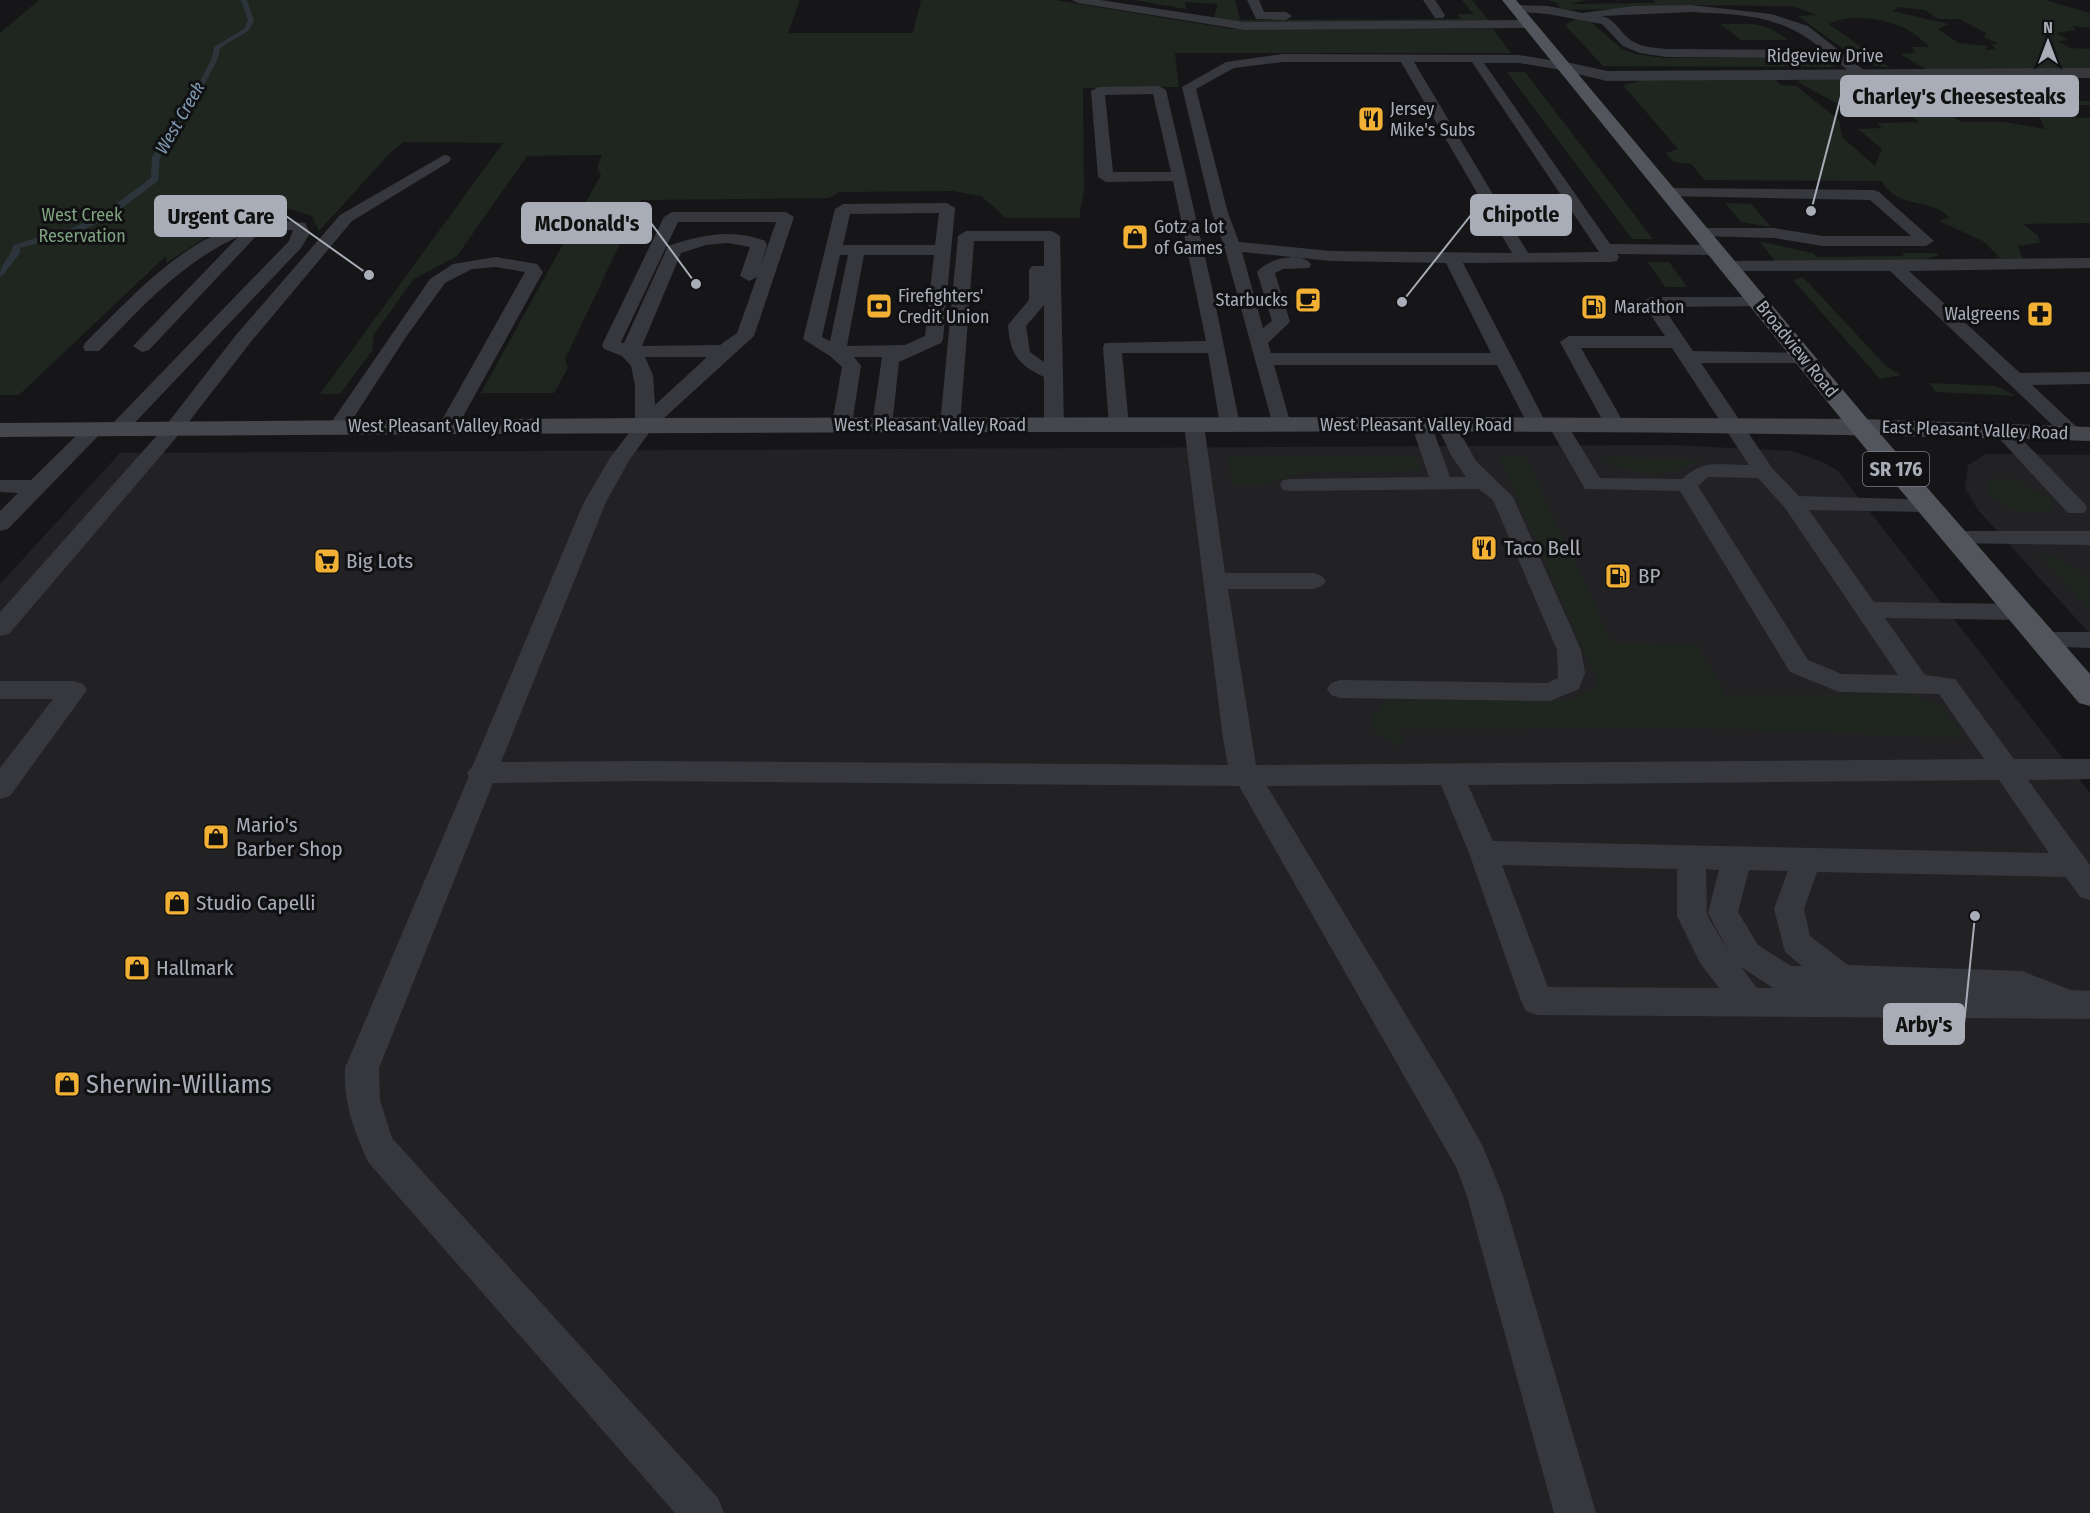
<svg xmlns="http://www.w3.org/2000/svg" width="2090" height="1513" viewBox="0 0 2090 1513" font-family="'Fira Sans Condensed',sans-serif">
  <rect width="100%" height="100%" fill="#161618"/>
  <g fill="#222225">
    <polygon points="1673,445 1792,451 1825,463 1838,471 2090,793 2090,1513 0,1513 0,584 120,453"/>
    <polygon points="1986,454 2090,455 2090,634 1978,510 1965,488 1968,465"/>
  </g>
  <g fill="#1e261f" fill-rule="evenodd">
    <polygon points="39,0 800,0 788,33 913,33 921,0 1055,0 1232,29 1493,29 1511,53 1175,53 1179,87 1083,88 1084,190 1079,218 1006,218 981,196 953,191 839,192 829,198 641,200 565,359 568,368 554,393 481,393 601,175 597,168 602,155 527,156 457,256 414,279 374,334 372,351 340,394 320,394 503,143 404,142 390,153 319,231 312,216 277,205 237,217 166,263 166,256 19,395 0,395 0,33"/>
    <polygon points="1134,0 1235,0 1240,20 1460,19 1458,14 1473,14 1462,0 1472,0 1489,21 1253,23 1216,19 1214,17 1218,4 1185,2 1186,9"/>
    <path d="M1548,0h40l-19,4 86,-1 -2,-3h392l45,13v15l-17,-2 2,4 -19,3 12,7 -10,1 13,7 19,1v21h-163l-27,-16 14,-1 1,-2 -4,-4h19c-6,-5 -14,-13 -24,-18 -19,-10 -58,-16 -77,-5l61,44 -26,-4 -66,-48 19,-1 -25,-9 -115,-1 -3,3 -113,2 -3,-7zM1899,7l26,3 13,9h21l27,14 -2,4 15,7h-7l3,5 -10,1 3,-4 -30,-3 -20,-14 11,-5 -57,-13z"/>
    <polygon points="1575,19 1590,21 1622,49 1636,54 1663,58 1819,57 1837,64 1832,67 1603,66 1565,25"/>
    <path d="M1720,24c30,0 43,-4 68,16h-47z"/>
    <polygon points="1507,72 1525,72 1653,239 1632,239"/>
    <path d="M1952,78l37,23 -9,5h-22l6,4 -17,1 14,11h43l41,7 -7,-14 -18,-12 -19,-1 -33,-24h88l10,3 15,9 -21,3 13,8h17v4h-24l3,5h-17l12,7 26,1v105l-67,1 15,12 2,7 -22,3 5,13 -23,-1 -17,-17 -44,-20 10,-4c-17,-19 -54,-8 -67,-36l-177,-1 -14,-16 -17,-2 -8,-9 12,-4 -55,-64 18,-4 135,-1 5,5 15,1 43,34 3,17 33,29 7,-17 -24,-20 24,-1 -5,-5 42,-1 -20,-15 -57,-1 -43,-23v-4z"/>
    <polygon points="1725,203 1751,204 1771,227 1741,222"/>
    <polygon points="1759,241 1813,253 1817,257 1904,256 1902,253 1935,253 1939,256 1918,260 1775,261"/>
    <polygon points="1648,262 1669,262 1687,287 1665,287"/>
    <polygon points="1803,277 1886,366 1901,375 1880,379 1793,280"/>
    <polygon points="1929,383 1996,386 2016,396 1936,392"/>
    <polygon points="1415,456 1422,470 1300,473 1264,486 1233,486 1228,457"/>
    <polygon points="1499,456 1525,456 1612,642 1697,644 1726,695 1914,695 1942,706 1964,738 1702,728 1395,729 1406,743 1393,745 1373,729 1372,717 1389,699 1569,700 1599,685"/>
    <path d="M1600,457l100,2c-31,22 -69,18 -100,-2z"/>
    <path d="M1991,479h24l36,20 2,13c-34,0 -43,4 -67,-22z"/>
    <polygon points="2037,553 2061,559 2090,579 2090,610"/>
  </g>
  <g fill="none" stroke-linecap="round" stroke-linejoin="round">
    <path fill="#2c353c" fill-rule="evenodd" d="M238,0h9l7,21 -6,10 -28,17 -2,10 -17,33 -41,66 -2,24 -51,38 -29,13 -58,16v5l-17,22 -3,1c0,-13 12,-19 13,-31l59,-17 29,-13 50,-37 1,-21 43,-66 17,-33 2,-11 30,-18 4,-8 -6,-19z"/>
    <g fill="#37383d" fill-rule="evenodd">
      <polygon points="1072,0 1100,0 1245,22 1529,20 1535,24 1529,28 1245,30 1078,3"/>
      <polygon points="1247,0 1259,0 1264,12 1286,12 1292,16 1286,20 1256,19"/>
      <polygon points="1423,0 1435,0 1445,15 1443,18 1435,18"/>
      <path d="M1516,5l32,1 34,7 52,-7 57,-1 80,9 37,12 62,49 -7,4 -5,-1 -23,-18 -8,-2 -161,-1 -26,-4 -17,-7 -21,-22 -54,-10 -36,-3v-4zM1691,12c52,3 90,2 132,38l-157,-1c-11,-1 -24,-2 -34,-8 -12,-8 -16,-22 -31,-25z"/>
      <path d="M1283,54l236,1 48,8v6l-5,1 -43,-7h-35l126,181 106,1 8,5 -8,5 -99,-1 2,3 -2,4 -6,1 -148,1 84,162 -3,4h-14l-33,-64h-223l17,60 -3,4h-14l-50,-183 -12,-33 -30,-126 44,-25zM1283,62h118l111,191 -181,-2 -92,-9 -11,-29 -32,-124 38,-21zM1414,62h58l127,190 -71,1zM1242,252l89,9 115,2 45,90h-220l-3,-10 22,-21 -15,-49 8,-4 26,-1 2,-4c-11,-14 -44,-5 -54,8l15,49 -9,7z"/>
      <path d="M1159,86l7,4 45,193 29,142 -3,4h-14l-3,-4 -12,-72h-86l7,72 -3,4h-14l-3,-4 -6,-78 2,-4 101,-2 -33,-160 -67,1 -8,-5 -7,-86 7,-4zM1153,94l18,78h-58l-8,-77z"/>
      <polygon points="444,155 449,156 451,159 449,162 352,221 250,343 181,432 9,634 0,636 0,612 167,424 236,335 340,215"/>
      <polygon points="1669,188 1874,190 1879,192 1934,241 1926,246 1823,246 1774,238 1700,236 1692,231 1694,228 1774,228 1823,236 1911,236 1870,200 1664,196 1661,193 1664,190"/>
      <path d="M947,203l8,5 -12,131 -2,4 -42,19 -7,63 -3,4h-14l-3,-4 10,-68h-28l7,9 -9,58 -3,4h-14l-3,-4 10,-57 -12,-11 -27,-17 32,-130 8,-5zM939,213l-4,32h-92l7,-31zM840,255h8l-18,86 -8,-4zM864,255h70l-9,81 -20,9 -58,1z"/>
      <path d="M672,212h114l8,5 -40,119 -102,93 -22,30 -24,43 -105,260 138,-1 589,4 -5,-26 -39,-314 3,-4h14l3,4 21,148h89l8,3 4,5 -4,5 -8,3h-86l28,176 728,-6 -45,-65 -100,-2 -49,-20 -110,-181 -95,-2 -37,-64 3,-4h14l35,57 82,1c23,-21 38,-14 67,-14l-77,-117h-91l44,77 -3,4h-14l-3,-4 -45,-83 9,-6h96l-23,-34 9,-5h108l9,5 -3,4 -102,1 30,44 118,2 2,4 -2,4 -7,2h-103l71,105 27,28 137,4 3,5 -3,5 -8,2 -119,-2 65,92 145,2 8,2 4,6 -4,6 -8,2 -134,-2 40,57 30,4 59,80h76v20l-62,1 62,85v35l-10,-3 -14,-20 -249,-5 -13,37 6,27 38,29 174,6 49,19 19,1v28l-553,-4 -11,-4 -5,-10 -52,-148 -28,-68 -174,1 185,305 31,56 20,49 93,317h-42l-87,-317 -11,-29 -217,-381 -600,-5 -146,2 -114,285 1,32 12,38 326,360 6,15h-49l-307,-351c-14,-31 -25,-60 -23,-94l124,-292 -2,-3 6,-8 111,-263 26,-44 25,-33v-40l-4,-19 -9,-10 -18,-7 -2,-4 62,-128zM678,222h98l-15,43 6,-20 -2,-4c-33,-13 -64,-6 -97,5l-44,97 -3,-1zM728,243l22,4 -10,29 9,5 8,-4 -20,56 -17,12 -78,1 39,-93 25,-8zM645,357h62l-52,48 -2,-30zM1708,477l50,1 27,30 113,167 -56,-1 -34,-14 -110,-174zM1999,780l50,73 -556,-12 -25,-56zM1502,865l175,4v47l23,47 19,25 -171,-1zM1706,869l13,1 -11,43 22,41 -23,-39zM1749,870l39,1 -14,38 11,43 17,14h-11l-33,-21 -20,-33zM1741,967l32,21h-16z"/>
      <path d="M269,219l36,4 5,10 -9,15 -176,185h-14l-3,-4 3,-4 178,-184 4,-11h-31l-113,120 -7,2 -9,-6 105,-109c-56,25 -97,71 -139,114h-14l-2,-4 2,-4c44,-43 88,-94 148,-116 11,-4 24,-5 36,-8z"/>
      <path d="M966,231h86l8,5 4,189 -3,4h-14l-3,-4v-48c-26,-12 -34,-23 -36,-52l21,-25v-30l3,-4h12v-25h-70l-14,184 -3,4h-14l-3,-4 18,-189zM1044,305v57l-14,-10 -4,-26z"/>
      <polygon points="496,257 537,264 543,272 455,431 441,431 438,427 525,272 496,267 472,269 445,283 406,337 345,431 331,431 328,427 430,279 453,264"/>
      <polygon points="2090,258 2090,268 1909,271 2020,373 2090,372 2090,384 2032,385 2079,429 2082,433 2079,437 2065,437 1890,271 1730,271 1722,266 1730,261"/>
      <polygon points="1421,418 1428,420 1431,424 1450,477 1466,477 1452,457 1436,424 1439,420 1453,420 1476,461 1513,497 1581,650 1585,673 1579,689 1550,701 1340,698 1331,695 1327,689 1331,683 1340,680 1547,683 1558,678 1557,650 1493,500 1479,489 1291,491 1283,490 1280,485 1283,480 1291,479 1429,477 1411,424 1414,420"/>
      <polygon points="94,423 101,425 104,429 101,433 8,529 0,531 0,511 18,493 0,492 0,480 31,480 87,425"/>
      <polygon points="2003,425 2010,427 2084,503 2087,508 2084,513 2068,513 1996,435 1993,431 1996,427"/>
      <polygon points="1956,531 2090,531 2090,545 1948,543 1945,538 1948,533"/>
      <polygon points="2044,632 2090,632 2090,648 2035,646 2032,640 2035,634"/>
      <polygon points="0,681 74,681 83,684 87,690 10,796 0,799 0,768 53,699 0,699"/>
    </g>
    <polygon fill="#37383d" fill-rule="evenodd" points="1562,61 1607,71 2090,68 2090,78 1607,81 1556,69 1554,66"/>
    <path fill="#45474d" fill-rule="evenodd" d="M1446,417l414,2 230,8v14c-308,-10 -616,-10 -924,-9 -389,0 -777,2 -1166,5v-14l645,-5z"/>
    <polygon fill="#53555c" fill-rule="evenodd" points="1502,0 1516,0 1869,421 2090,674 2090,706 2079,703 1851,431"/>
  </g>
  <defs>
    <symbol id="restaurant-square" viewBox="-11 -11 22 22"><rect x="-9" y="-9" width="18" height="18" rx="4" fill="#f2b134" stroke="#111113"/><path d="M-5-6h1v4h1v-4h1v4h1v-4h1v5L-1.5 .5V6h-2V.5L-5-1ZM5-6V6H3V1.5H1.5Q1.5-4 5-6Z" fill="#111"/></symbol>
    <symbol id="shop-square" viewBox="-11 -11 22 22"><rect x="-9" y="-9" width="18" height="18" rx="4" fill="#f2b134" stroke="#111113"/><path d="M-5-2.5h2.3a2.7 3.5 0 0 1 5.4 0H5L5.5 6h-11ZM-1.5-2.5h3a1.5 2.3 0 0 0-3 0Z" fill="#111"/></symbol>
    <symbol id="cafe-square" viewBox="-11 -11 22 22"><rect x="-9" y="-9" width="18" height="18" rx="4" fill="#f2b134" stroke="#111113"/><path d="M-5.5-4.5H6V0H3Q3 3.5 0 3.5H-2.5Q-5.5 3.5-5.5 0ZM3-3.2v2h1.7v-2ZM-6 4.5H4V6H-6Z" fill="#111"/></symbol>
    <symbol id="bank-square" viewBox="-11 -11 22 22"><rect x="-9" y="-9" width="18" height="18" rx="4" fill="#f2b134" stroke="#111113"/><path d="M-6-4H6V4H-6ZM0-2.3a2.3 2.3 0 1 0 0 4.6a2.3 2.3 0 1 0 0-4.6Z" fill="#111"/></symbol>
    <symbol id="fuel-square" viewBox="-11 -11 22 22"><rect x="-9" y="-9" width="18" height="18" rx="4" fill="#f2b134" stroke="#111113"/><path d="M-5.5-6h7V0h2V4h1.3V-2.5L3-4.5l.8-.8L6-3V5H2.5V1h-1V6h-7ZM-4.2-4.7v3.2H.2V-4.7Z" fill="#111"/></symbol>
    <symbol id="pharmacy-square" viewBox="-11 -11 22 22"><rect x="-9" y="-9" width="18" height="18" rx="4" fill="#f2b134" stroke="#111113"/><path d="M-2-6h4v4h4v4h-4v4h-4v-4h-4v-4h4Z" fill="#111"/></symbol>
    <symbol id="supermarket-square" viewBox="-11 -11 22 22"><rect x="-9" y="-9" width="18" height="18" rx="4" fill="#f2b134" stroke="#111113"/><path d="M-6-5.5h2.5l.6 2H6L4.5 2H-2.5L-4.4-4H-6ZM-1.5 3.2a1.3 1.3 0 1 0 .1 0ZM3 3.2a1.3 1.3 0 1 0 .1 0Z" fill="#111"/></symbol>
  </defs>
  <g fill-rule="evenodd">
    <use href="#restaurant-square" x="1356" y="104" width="30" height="30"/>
    <use href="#shop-square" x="1120" y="222" width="30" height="30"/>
    <use href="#cafe-square" x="1293" y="285" width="30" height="30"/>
    <use href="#bank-square" x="864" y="291" width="30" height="30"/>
    <use href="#fuel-square" x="1579" y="292" width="30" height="30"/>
    <use href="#pharmacy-square" x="2025" y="299" width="30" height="30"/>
    <use href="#restaurant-square" x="1469" y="533" width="30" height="30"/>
    <use href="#supermarket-square" x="312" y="546" width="30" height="30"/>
    <use href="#fuel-square" x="1603" y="561" width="30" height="30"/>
    <use href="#shop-square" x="201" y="822" width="30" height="30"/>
    <use href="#shop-square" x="162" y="888" width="30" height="30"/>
    <use href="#shop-square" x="122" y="953" width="30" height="30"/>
    <use href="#shop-square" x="52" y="1069" width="30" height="30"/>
  </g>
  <g text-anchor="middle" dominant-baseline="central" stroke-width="6" stroke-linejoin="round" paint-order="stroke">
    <g font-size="18" fill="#a8adb8" stroke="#111113">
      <text x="1825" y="56">Ridgeview Drive</text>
      <text transform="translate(1797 349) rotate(51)">Broadview Road</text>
      <text x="930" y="425">West Pleasant Valley Road</text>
      <text x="1416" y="425">West Pleasant Valley Road</text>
      <text x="444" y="426">West Pleasant Valley Road</text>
      <text transform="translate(1975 430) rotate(2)">East Pleasant Valley Road</text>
    </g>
    <g font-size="18" fill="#a8adb8" stroke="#111113" text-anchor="start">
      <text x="1390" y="109">Jersey<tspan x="1390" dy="21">Mike's Subs</tspan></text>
      <text x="1154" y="227">Gotz a lot<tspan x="1154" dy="21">of Games</tspan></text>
      <text x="898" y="296">Firefighters'<tspan x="898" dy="21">Credit Union</tspan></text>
      <text x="1288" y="300" text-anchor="end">Starbucks</text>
      <text x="1614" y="307">Marathon</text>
      <text x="2020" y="314" text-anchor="end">Walgreens</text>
    </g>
    <g font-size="18" font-style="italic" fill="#7f9bb3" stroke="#111113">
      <text transform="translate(180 118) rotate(-60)">West Creek</text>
    </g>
    <g font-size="18" fill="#7fa381" stroke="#111113">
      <text x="82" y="215">West Creek<tspan x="82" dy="21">Reservation</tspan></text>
    </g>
    <rect fill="#111113" stroke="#7b7e86" stroke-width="1.5" x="1863" y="452" width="66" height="34" rx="4.5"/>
    <g font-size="20" font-weight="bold" fill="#a8adb8">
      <text x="1896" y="469">SR 176</text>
    </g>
    <g font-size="21" fill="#a8adb8" stroke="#111113" text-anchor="start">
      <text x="1504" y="548">Taco Bell</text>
      <text x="346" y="561">Big Lots</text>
      <text x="1638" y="576">BP</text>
      <text x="236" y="825">Mario's<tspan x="236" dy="24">Barber Shop</tspan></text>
      <text x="196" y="903">Studio Capelli</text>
      <text x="156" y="968">Hallmark</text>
    </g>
    <g font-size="26" fill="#a8adb8" stroke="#111113" text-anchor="start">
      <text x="86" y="1084">Sherwin-Williams</text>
    </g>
  </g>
  <path fill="none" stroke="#a8adb8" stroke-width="2" d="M1811 211L1841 96M1402 302L1471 215M369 275L286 216M696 284L651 223M1975 916L1964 1024"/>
  <g fill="#a8adb8" stroke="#111113" stroke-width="2">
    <circle cx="1811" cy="211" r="6"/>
    <circle cx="1402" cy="302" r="6"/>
    <circle cx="369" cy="275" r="6"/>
    <circle cx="696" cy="284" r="6"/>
    <circle cx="1975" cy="916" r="6"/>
  </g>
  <g fill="#a8adb8" stroke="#a8adb8" stroke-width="2">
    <rect x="1841" y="76" width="237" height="40" rx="6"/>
    <rect x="1471" y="195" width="100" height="40" rx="6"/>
    <rect x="155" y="196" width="131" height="40" rx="6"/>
    <rect x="522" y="203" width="129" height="40" rx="6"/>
    <rect x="1884" y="1004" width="80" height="40" rx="6"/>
  </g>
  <g font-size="22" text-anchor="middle" font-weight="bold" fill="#111">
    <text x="1959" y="104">Charley's Cheesesteaks</text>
    <text x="1521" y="222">Chipotle</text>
    <text x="221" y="224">Urgent Care</text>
    <text x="587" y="231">McDonald's</text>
    <text x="1924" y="1032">Arby's</text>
  </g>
  <g transform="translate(2048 42)" stroke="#111113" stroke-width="4.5" paint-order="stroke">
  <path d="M0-4.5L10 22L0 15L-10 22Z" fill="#a8adb8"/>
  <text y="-9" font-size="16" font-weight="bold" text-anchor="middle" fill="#a8adb8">N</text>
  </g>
</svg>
